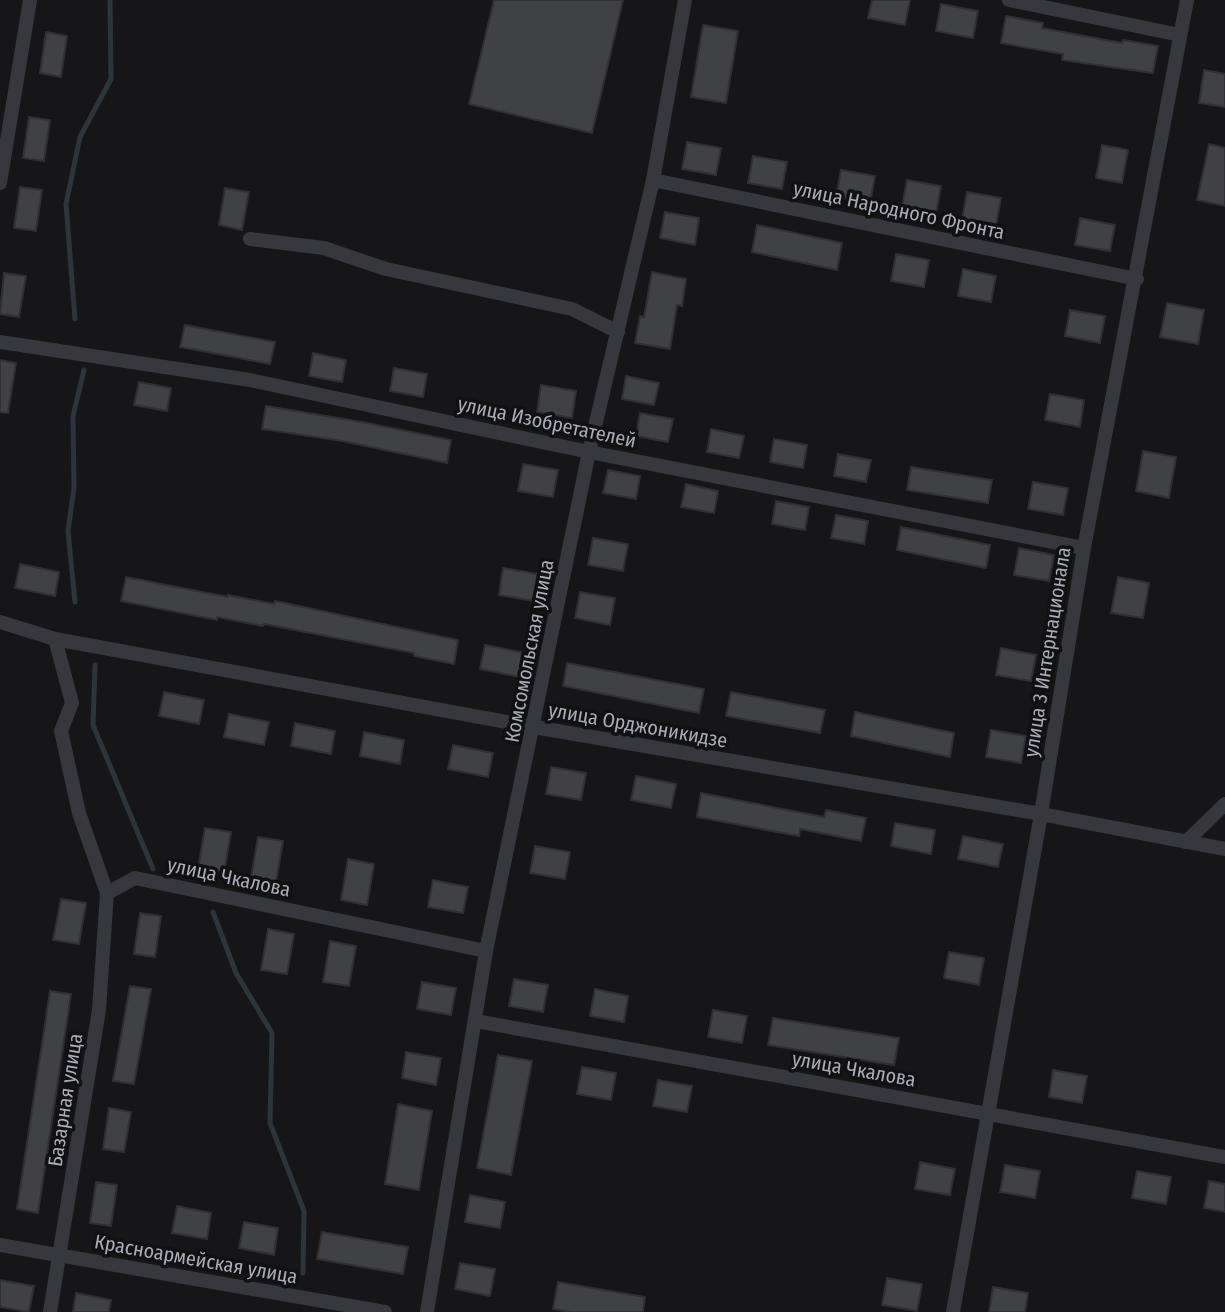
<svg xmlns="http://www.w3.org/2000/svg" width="1225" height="1312" viewBox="0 0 1225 1312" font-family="'Fira Sans Condensed',sans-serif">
  <rect width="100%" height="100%" fill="#161618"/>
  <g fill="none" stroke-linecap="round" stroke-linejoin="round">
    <g stroke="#2c353c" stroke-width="5">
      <polyline points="75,319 66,204 80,137 111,79 110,0"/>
      <polyline points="75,602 68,531 74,488 73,416 84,370"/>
      <polyline points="95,665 93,725 153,869"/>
      <polyline points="213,912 236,973 272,1033 270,1123 304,1211 303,1273"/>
    </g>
  </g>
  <g fill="#404145" stroke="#303034" stroke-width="2">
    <polygon points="494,0 623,0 592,133 469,104"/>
    <polygon points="872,0 910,0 905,25 868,18"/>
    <polygon points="941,4 978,11 973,38 936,31"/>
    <polygon points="1006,16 1043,23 1042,28 1122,43 1123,40 1158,46 1153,73 1062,60 1063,54 1001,43"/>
    <polygon points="703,25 738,31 726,103 691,97"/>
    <polygon points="46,32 67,36 61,77 40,73"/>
    <polygon points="1204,70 1225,74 1225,107 1199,103"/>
    <polygon points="29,117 50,120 44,161 23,158"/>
    <polygon points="687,142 721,148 716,175 682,169"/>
    <polygon points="1209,144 1225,148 1225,206 1197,200"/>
    <polygon points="1102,145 1128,150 1122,183 1096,178"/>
    <polygon points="753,156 787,162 782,189 748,183"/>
    <polygon points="841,170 875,176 870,203 836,197"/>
    <polygon points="907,180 941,186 936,213 902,207"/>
    <polygon points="20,187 42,190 36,231 14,228"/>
    <polygon points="225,188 249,192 242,230 219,225"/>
    <polygon points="967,192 1001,198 996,225 962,219"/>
    <polygon points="665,212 699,218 695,245 660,238"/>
    <polygon points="1080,218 1115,225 1110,251 1075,245"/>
    <polygon points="757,225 842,243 837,270 752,252"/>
    <polygon points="896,254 929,260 924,287 891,281"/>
    <polygon points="963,269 996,276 991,302 958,296"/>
    <polygon points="652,272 686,279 682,306 677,305 670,349 635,343 640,316 644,317"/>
    <polygon points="4,273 26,276 19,317 0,314"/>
    <polygon points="1167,303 1204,310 1198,344 1160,337"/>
    <polygon points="1070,310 1105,316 1100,343 1065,336"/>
    <polygon points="185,325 275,342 270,364 180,347"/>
    <polygon points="313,353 346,360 342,382 309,376"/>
    <polygon points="0,360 16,363 8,413 0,412"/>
    <polygon points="394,368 427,374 423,397 390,391"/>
    <polygon points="626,376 659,383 654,405 622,399"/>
    <polygon points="139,382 171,388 167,411 134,405"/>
    <polygon points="541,385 576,391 572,418 537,412"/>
    <polygon points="1050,394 1084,400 1080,427 1045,420"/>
    <polygon points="266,406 362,422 451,440 447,463 342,441 262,429"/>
    <polygon points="640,413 673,419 668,442 636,436"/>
    <polygon points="711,429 744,436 739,458 707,452"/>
    <polygon points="774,439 807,445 803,468 770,462"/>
    <polygon points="1143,451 1176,457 1169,498 1136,491"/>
    <polygon points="838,454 871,460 866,482 834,476"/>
    <polygon points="523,464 558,470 553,497 518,491"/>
    <polygon points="911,467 992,480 988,503 907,490"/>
    <polygon points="608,470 640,476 636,499 603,493"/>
    <polygon points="1033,482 1068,488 1063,515 1028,509"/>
    <polygon points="686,484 718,491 714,513 681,507"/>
    <polygon points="776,501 809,507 805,530 772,524"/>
    <polygon points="836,515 868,521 864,544 831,538"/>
    <polygon points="901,527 990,545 986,568 897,550"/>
    <polygon points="593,538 628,544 623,571 588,565"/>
    <polygon points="1019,548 1054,555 1049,581 1014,575"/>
    <polygon points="20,564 59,572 55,596 15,588"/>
    <polygon points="503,568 538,574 533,601 499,595"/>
    <polygon points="126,577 228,597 228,595 274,604 275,601 458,640 454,664 414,656 414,653 264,624 263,626 217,617 217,620 121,601"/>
    <polygon points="1118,577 1149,583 1143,618 1111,613"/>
    <polygon points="580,592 615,598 610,625 575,618"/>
    <polygon points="485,645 525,653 520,677 480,669"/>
    <polygon points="1001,648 1036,655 1031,681 996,675"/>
    <polygon points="567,663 704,689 699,713 563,686"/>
    <polygon points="164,692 204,700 199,724 159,716"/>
    <polygon points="731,692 825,710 820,733 726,716"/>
    <polygon points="855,712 954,733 950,757 851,736"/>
    <polygon points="229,714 269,722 264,745 224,737"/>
    <polygon points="295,723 335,731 331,754 291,746"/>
    <polygon points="991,730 1026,736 1021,763 986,757"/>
    <polygon points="364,732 404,740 400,764 360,756"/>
    <polygon points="453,745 493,753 488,777 448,769"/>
    <polygon points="551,767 586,773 581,800 546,794"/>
    <polygon points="636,776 676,784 671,808 631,800"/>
    <polygon points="701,793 824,817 826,810 866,818 861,841 800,829 799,836 697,817"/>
    <polygon points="895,823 935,830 931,854 891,846"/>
    <polygon points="205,828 231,832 224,873 198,869"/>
    <polygon points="963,836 1003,844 998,867 958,859"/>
    <polygon points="258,837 283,841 276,882 251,877"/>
    <polygon points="535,846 570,852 565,879 530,873"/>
    <polygon points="348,859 374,864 367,905 341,900"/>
    <polygon points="433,880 468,887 463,913 428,907"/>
    <polygon points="61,899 86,903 79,944 53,940"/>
    <polygon points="140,913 161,916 155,957 134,954"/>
    <polygon points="268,929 294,934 287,974 261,970"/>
    <polygon points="330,941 356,946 349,986 323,982"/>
    <polygon points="949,952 984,958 979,985 944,978"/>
    <polygon points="514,979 548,985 543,1012 509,1006"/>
    <polygon points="422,982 456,988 451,1015 417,1009"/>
    <polygon points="130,986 151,989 134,1084 113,1081"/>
    <polygon points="595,989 628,996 624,1022 590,1016"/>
    <polygon points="50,991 71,994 38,1213 17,1209"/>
    <polygon points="713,1010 747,1016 742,1043 708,1037"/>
    <polygon points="773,1018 899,1038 894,1065 768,1045"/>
    <polygon points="406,1052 441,1058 436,1085 402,1078"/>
    <polygon points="498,1055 532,1061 511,1175 477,1168"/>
    <polygon points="582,1067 616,1073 611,1100 577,1094"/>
    <polygon points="1053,1070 1087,1076 1082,1103 1049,1097"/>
    <polygon points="658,1080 692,1086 687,1112 653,1106"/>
    <polygon points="398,1104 432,1111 419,1190 385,1184"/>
    <polygon points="109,1108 131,1112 124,1152 103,1149"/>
    <polygon points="920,1162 955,1169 950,1195 915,1189"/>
    <polygon points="1005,1165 1040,1171 1035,1198 1000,1192"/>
    <polygon points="1137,1171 1171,1177 1166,1204 1132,1198"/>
    <polygon points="1209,1181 1225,1184 1225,1212 1204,1208"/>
    <polygon points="96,1182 117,1185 111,1226 90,1223"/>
    <polygon points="470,1195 505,1202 500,1228 465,1222"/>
    <polygon points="177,1206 211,1213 207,1239 172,1233"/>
    <polygon points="244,1222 278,1228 274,1255 239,1248"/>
    <polygon points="322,1232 408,1247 403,1274 317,1259"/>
    <polygon points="460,1263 495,1269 490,1296 455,1289"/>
    <polygon points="887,1278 922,1284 917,1311 882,1305"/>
    <polygon points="0,1280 34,1286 29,1312 0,1307"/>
    <polygon points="558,1282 645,1297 643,1312 571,1312 553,1309"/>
    <polygon points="993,1287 1028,1293 1025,1312 989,1312"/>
    <polygon points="76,1293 111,1300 109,1312 73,1312"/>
  </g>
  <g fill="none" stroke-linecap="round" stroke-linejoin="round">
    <g stroke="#37383d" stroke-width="14">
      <polyline points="1009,0 1180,35"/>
      <polyline points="653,180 1137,279"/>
      <polyline points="0,183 30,0"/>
      <polyline points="250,239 324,248 386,269 572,309 618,332"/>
      <polyline points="0,342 250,380 589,452 1084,548"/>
      <polyline points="0,622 55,639 534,727 1041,814 1225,849"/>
      <polyline points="1186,842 1225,804"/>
      <polyline points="107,893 135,878 486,951"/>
      <polyline points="476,1021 1225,1157"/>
      <polyline points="0,1245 385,1312"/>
      <polyline points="50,1312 99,1010 107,893 79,813 61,731 72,703 55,639"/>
      <polyline points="427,1312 486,951 589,452 653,180 685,0"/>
      <polyline points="953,1312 1041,814 1084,548 1187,0"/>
    </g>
  </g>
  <g text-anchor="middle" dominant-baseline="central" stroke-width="7" stroke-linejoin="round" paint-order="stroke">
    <g font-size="20" fill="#a8adb8" stroke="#111113">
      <text transform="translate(899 210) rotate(12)">улица Народного Фронта</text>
      <text transform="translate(547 422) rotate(12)">улица Изобретателей</text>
      <text transform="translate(529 651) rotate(-79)">Комсомольская улица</text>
      <text transform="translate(1047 652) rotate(-81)">улица 3 Интернационала</text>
      <text transform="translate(638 725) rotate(10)">улица Орджоникидзе</text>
      <text transform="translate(229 877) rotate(12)">улица Чкалова</text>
      <text transform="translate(854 1069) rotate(10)">улица Чкалова</text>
      <text transform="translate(65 1100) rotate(-81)">Базарная улица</text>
      <text transform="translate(196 1259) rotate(10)">Красноармейская улица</text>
    </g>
  </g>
</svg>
